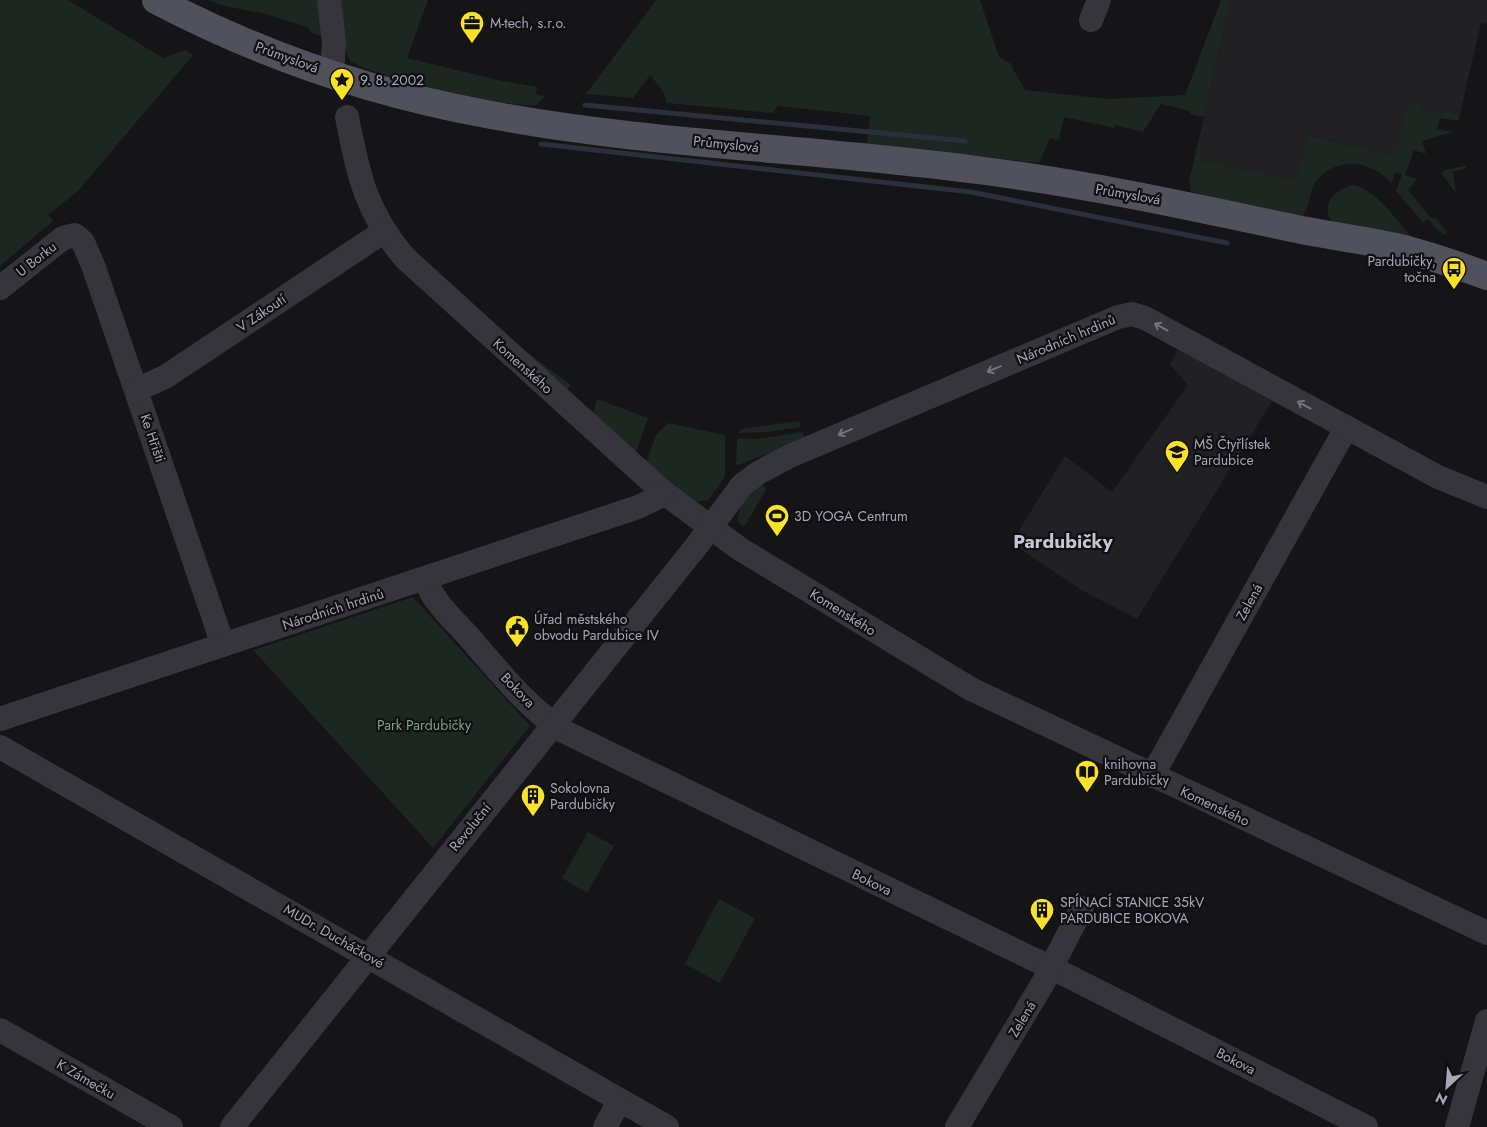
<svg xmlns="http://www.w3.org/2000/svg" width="1487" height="1127" viewBox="0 0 1487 1127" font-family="Jost,sans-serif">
  <rect width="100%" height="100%" fill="#151416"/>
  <g fill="#212023">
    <polygon points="1231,0 1487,0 1487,24 1481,23 1460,114 1445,110 1444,114 1421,109 1396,156 1308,135 1297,180 1200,160 1201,144 1198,143"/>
    <polygon points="1179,347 1273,400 1137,619 1083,591 1011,543 1065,456 1112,492 1188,385 1170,365"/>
  </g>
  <g fill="#1e2621">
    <polygon points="0,0 68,0 163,58 185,50 193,55 78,191 48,215 53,221 0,266"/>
    <polygon points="207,0 320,0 322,36 313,34 307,27 266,14 224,6"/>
    <path d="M338,0h90l-21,58 95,23 35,6 -1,7 9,2 -9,9c-20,5 -172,-30 -186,-45 -8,-9 -10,-46 -12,-60z"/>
    <polygon points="656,0 980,0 999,57 1010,63 1025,90 1108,99 1185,95 1221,0 1231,0 1204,117 1190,114 1190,111 1161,104 1143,132 1115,125 1114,128 1064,117 1059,140 1050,138 1039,163 867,144 870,116 778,106 773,113 667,103 664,93 650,75 633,98 586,94"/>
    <path d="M1408,102l14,3 -1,4 23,4 1,-3 15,4 -2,7 -18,-3 -3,11 16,3 -31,9 4,13 -12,-4 -9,25 12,4 -9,11 24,29 3,-2 11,14 1,5 -10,-6 -9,-11 -5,4 -27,-32 6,-17 -7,-2 -3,12c-19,-25 -59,-28 -77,-1 -7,10 -5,29 -15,35l-109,-26 -2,-11 9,-38h3l-1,17 97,20 10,-45 89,21z"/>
    <polygon points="1465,166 1466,168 1453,172 1456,193 1442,174 1444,170"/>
    <path d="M1355,185c25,8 43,38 61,57l-81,-17c-18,-17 0,-38 20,-40z"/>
    <polygon points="528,353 571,385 565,392 525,356"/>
    <polygon points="597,399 648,418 635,455 592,417"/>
    <polygon points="799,421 801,427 767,432 738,433 741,429"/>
    <polygon points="668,423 725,435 725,477 708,500 696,502 645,465 656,435"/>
    <polygon points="803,432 805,440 738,465 736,464 737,438 757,439"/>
    <polygon points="759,484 767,488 744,527 737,522 741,504"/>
    <polygon points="413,597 530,726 433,848 253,650"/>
    <polygon points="588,832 614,846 587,893 562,878"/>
    <polygon points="719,899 755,918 720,983 685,964"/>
  </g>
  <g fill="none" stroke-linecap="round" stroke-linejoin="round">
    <g stroke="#2a303b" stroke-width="5">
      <polyline points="585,105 965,141"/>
      <polyline points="541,144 971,192 1227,243"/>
    </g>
    <g stroke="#36353c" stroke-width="24">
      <polyline points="329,0 334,42 332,74"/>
      <polyline points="1091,20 1099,0"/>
      <path d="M347,117c11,57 19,96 58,141l258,234 77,57 231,140 516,244"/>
      <polyline points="0,288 63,238 75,235 83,242 93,265 223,645"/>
      <polyline points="136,390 165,377 383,232"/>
      <path d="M425,579c8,23 28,40 44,58 29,33 59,72 96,95l503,244 298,151"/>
      <polyline points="0,719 638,507 655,499 663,492"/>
      <polyline points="0,747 667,1127"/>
      <polyline points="1152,776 1346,428"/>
      <polyline points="0,1030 171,1127"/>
      <polyline points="232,1127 698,544 742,485 758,473 790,456 1118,317 1132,314 1145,318 1438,477 1487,497"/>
      <polyline points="605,1127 620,1100"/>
      <polyline points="957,1127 1043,983 1082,908"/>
      <polyline points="1457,1127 1487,1021"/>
    </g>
    <path stroke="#51515b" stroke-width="28" d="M156,0c103,54 216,93 330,114 162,31 328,34 491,56 105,13 207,35 310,57 36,8 73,12 108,20 31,7 62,18 92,29"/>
  </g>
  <defs><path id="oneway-shaft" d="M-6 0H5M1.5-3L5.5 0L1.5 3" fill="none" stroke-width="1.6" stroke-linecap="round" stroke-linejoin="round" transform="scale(1.25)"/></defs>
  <g stroke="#747480">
    <use href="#oneway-shaft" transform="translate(1161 327) rotate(-151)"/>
    <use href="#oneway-shaft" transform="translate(994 369) rotate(157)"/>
    <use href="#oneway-shaft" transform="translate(1304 405) rotate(-152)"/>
    <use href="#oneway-shaft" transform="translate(845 432) rotate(157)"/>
  </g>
  <defs>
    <symbol id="office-pin" viewBox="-11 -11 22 30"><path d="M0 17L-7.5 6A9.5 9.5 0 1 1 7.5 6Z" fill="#fae229" stroke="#100f11"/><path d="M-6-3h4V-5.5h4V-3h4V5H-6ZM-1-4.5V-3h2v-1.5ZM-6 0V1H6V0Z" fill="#111"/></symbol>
    <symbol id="sight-pin" viewBox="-11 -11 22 30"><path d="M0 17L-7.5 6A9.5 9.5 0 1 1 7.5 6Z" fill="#fae229" stroke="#100f11"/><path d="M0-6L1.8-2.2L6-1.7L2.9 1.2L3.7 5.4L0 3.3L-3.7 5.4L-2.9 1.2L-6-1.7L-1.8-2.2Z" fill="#111"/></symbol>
    <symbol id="bus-pin" viewBox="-11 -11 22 30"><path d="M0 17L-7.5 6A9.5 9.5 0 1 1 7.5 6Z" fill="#fae229" stroke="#100f11"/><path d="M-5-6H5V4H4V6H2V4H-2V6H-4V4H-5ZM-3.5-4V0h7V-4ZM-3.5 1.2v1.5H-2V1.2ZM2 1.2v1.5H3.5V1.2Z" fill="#111"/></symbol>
    <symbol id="school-pin" viewBox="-11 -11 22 30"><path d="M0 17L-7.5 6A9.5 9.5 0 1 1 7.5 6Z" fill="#fae229" stroke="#100f11"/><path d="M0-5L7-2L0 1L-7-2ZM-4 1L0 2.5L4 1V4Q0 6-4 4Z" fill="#111"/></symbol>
    <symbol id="stadium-pin" viewBox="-11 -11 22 30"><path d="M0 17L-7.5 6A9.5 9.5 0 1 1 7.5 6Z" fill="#fae229" stroke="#100f11"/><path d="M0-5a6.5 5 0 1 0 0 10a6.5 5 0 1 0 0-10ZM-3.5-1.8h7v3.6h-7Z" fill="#111"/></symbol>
    <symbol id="civic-pin" viewBox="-11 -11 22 30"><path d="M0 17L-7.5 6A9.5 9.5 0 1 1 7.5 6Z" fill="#fae229" stroke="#100f11"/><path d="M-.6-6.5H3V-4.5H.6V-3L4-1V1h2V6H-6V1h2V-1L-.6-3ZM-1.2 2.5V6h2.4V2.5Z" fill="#111"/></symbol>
    <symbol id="library-pin" viewBox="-11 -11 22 30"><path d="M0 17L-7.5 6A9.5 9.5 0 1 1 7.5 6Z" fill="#fae229" stroke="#100f11"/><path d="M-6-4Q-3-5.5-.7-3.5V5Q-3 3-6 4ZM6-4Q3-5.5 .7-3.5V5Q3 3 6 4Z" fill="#111"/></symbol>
    <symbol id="building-pin" viewBox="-11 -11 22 30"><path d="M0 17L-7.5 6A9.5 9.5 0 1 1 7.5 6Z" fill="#fae229" stroke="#100f11"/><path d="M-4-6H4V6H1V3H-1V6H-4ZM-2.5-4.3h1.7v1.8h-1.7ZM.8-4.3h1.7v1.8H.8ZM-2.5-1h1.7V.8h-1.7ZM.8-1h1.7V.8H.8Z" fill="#111"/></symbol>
  </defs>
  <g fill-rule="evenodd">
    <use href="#office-pin" x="458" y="9" width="28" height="38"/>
    <use href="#sight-pin" x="328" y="66" width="28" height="38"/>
    <use href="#bus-pin" x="1440" y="255" width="28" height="38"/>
    <use href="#school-pin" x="1163" y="438" width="28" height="38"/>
    <use href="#stadium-pin" x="763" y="502" width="28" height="38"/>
    <use href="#civic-pin" x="503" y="613" width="28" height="38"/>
    <use href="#library-pin" x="1073" y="758" width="28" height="38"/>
    <use href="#building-pin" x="519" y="782" width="28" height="38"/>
    <use href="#building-pin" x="1028" y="896" width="28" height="38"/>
  </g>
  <g text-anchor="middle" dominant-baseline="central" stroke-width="4.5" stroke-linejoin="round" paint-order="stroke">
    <g font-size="14" fill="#a6a7b7" stroke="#100f11" text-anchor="start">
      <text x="490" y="23">M-tech, s.r.o.</text>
      <text x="360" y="80">9. 8. 2002</text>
      <text x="1436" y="261" text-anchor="end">Pardubičky,<tspan x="1436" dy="16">točna</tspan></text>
      <text x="1194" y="444">MŠ Čtyřlístek<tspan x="1194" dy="16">Pardubice</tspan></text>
      <text x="794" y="516">3D YOGA Centrum</text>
      <text x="534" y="619">Úřad městského<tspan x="534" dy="16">obvodu Pardubice IV</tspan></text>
      <text x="1104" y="764">knihovna<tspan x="1104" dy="16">Pardubičky</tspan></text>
      <text x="550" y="788">Sokolovna<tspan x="550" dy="16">Pardubičky</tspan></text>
      <text x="1060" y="902">SPÍNACÍ STANICE 35kV<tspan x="1060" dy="16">PARDUBICE BOKOVA</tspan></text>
    </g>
    <g font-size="14" fill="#a6a7b7" stroke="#100f11">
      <text transform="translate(287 57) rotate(20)">Průmyslová</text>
      <text transform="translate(726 144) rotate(6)">Průmyslová</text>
      <text transform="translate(1128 194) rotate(10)">Průmyslová</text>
      <text transform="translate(36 259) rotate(-38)">U Borku</text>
      <text transform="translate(261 313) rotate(-34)">V Zákoutí</text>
      <text transform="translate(1066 339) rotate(-23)">Národních hrdinů</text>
      <text transform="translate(523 366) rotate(42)">Komenského</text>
      <text transform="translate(153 438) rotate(71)">Ke Hřišti</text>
      <text transform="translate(1249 602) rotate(-61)">Zelená</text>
      <text transform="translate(333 609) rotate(-18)">Národních hrdinů</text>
      <text transform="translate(843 612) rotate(32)">Komenského</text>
      <text transform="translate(518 690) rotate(46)">Bokova</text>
      <text transform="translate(1215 806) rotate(25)">Komenského</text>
      <text transform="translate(470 827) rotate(-51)">Revoluční</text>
      <text transform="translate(872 882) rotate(26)">Bokova</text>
      <text transform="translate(334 936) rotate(30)">MUDr. Ducháčkové</text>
      <text transform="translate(1022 1019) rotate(-59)">Zelená</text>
      <text transform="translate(1236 1061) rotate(27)">Bokova</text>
      <text transform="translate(86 1079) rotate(30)">K Zámečku</text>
    </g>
    <g font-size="14" fill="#7ca387" stroke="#100f11">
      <text x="424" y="725">Park Pardubičky</text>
    </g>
    <g font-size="19" font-weight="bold" fill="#c7c7d3" stroke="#100f11">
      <text x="1063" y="541">Pardubičky</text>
    </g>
  </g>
  <g transform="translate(1447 1087) rotate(206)" stroke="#100f11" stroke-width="4" paint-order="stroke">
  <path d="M0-4L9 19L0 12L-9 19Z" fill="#a6a7b7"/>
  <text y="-8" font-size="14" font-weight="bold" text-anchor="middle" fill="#a6a7b7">N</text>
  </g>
</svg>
